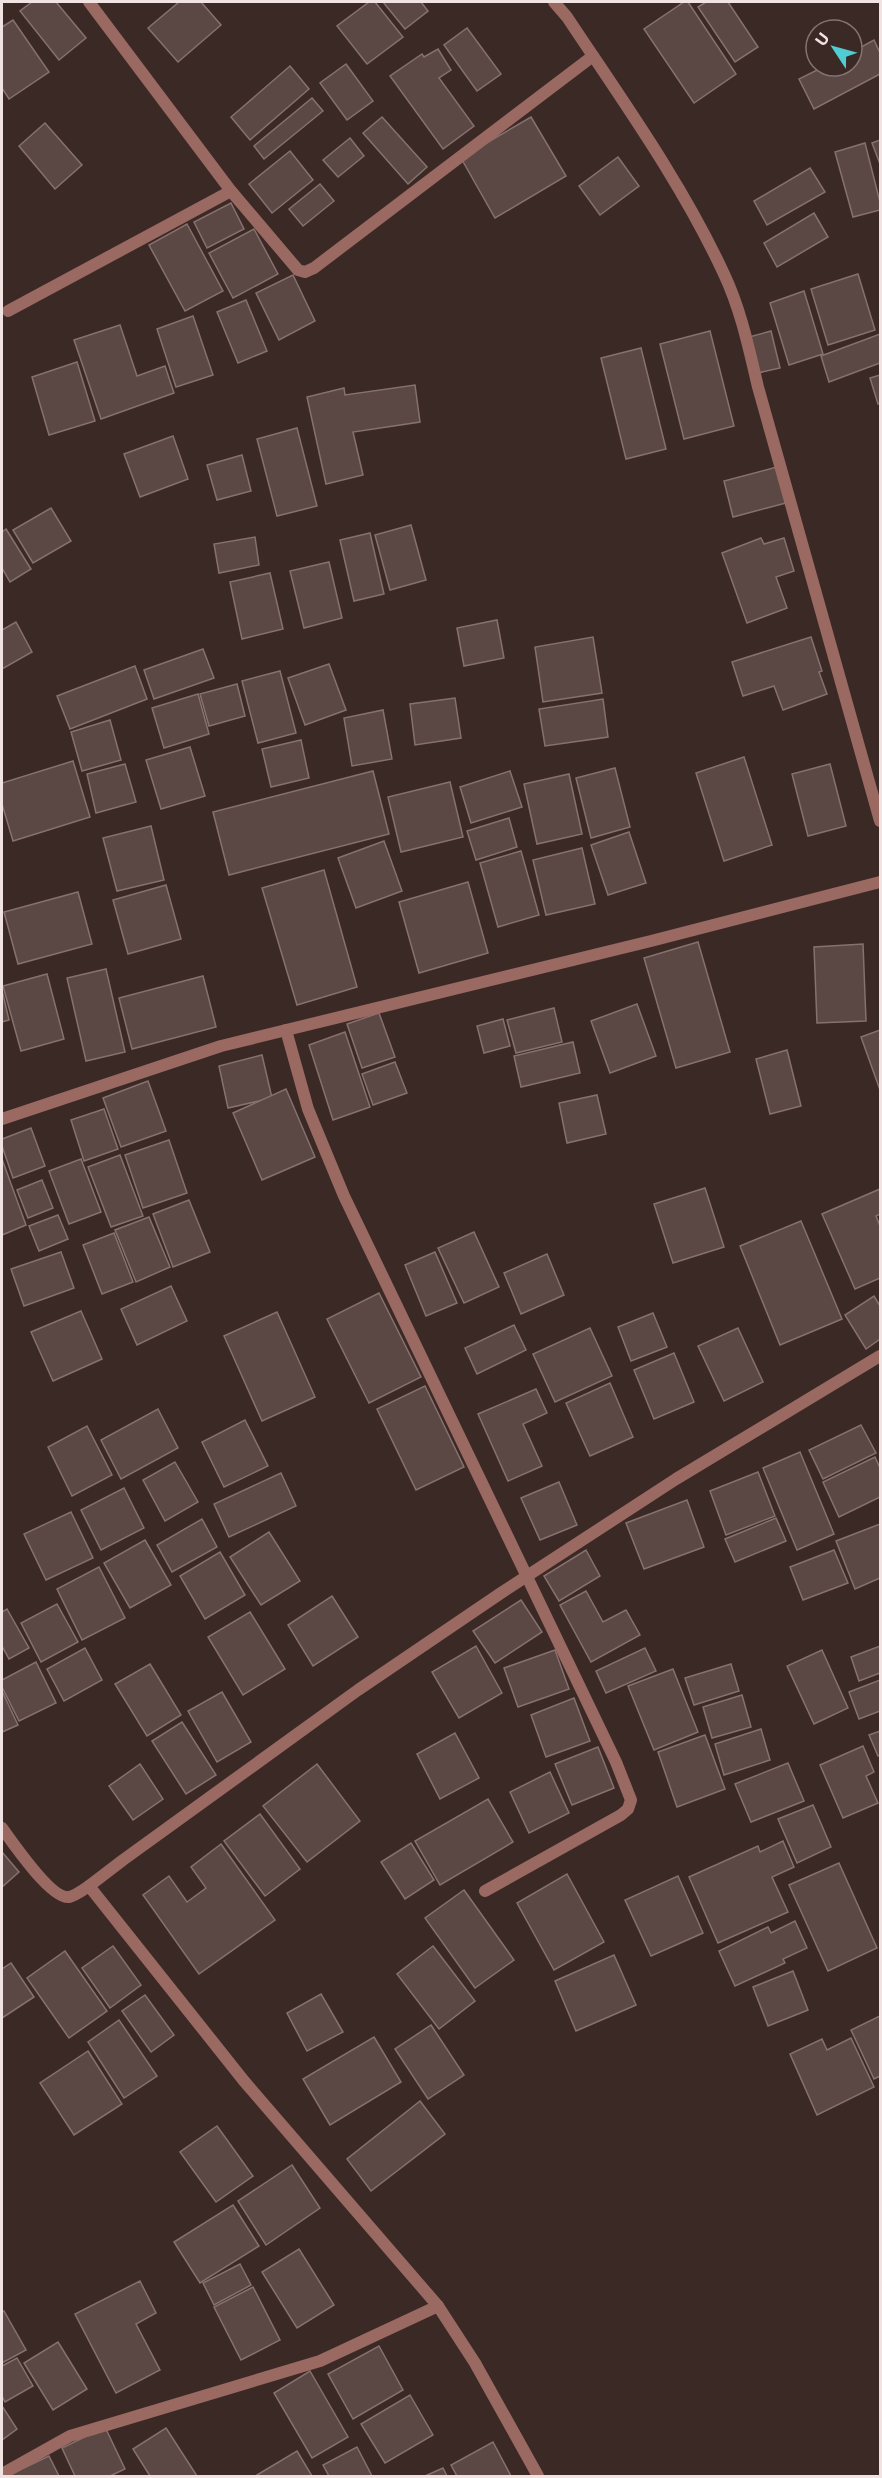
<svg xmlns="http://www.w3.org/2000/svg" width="882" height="2478" viewBox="0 0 882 2478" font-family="'Open Sans',sans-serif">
  <rect width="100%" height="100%" fill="#3b2926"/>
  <g fill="#5b4744" stroke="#87716e" stroke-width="1.5">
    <polygon points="32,2 56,2 86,38 59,60 20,11"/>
    <polygon points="179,2 201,2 221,25 178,62 148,28"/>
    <polygon points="369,2 375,2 403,37 367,64 337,26"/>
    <polygon points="383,2 421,2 428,11 405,29"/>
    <polygon points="684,2 688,2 736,74 694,103 644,29"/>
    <polygon points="706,2 728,2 758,47 735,62 698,7"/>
    <polygon points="13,20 49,72 9,99 2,88 2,27"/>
    <polygon points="467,28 501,74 477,91 444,45"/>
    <polygon points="874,40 880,53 880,74 814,109 799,79 825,66 852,66 852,52"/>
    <polygon points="438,49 451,70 439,78 474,126 443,149 390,76 422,54 424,57"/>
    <polygon points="346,64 373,101 347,120 320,83"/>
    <polygon points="290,66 309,89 250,140 231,117"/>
    <polygon points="312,98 323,111 264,159 254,146"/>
    <polygon points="382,117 427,167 408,184 363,133"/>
    <polygon points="531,117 566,176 495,218 461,158"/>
    <polygon points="45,123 82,165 55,189 19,146"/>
    <polygon points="350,138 364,156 338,177 323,160"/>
    <polygon points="880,140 880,164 872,143"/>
    <polygon points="865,143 880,202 880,210 853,217 835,152"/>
    <polygon points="290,151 313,180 272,213 249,184"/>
    <polygon points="618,157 639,186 600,215 579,186"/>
    <polygon points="810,168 825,192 767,225 754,201"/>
    <polygon points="320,184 334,201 303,226 289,209"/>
    <polygon points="231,203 244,229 207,248 194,222"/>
    <polygon points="814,213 828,237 777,267 764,243"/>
    <polygon points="187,224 223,291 185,311 149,245"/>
    <polygon points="254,229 278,274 233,298 209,253"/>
    <polygon points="858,274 875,330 828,345 811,289"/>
    <polygon points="293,275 315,321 279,340 256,293"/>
    <polygon points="804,291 823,354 789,365 770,303"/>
    <polygon points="246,300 267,351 238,363 217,312"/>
    <polygon points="193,316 213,375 176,387 157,329"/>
    <polygon points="120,325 137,376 165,366 174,393 101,419 74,340"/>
    <polygon points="710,331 734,426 684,439 660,344"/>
    <polygon points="771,331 780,368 758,373 749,337"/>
    <polygon points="880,334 880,363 829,382 821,356"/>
    <polygon points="641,348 666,449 626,459 601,358"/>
    <polygon points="77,362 95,421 49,435 32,377"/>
    <polygon points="880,375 880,403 878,404 870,378"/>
    <polygon points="415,385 420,422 353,432 363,475 326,484 307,397 344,388 345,395"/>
    <polygon points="297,428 317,506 277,516 257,439"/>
    <polygon points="173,436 188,479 140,497 124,454"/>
    <polygon points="242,455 251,491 217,500 207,465"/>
    <polygon points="777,467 786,503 733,517 724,481"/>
    <polygon points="51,508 71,541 33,563 13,530"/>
    <polygon points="411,525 426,580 390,590 375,535"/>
    <polygon points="6,529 31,569 10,582 2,568 2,532"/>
    <polygon points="370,533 384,594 354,601 340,540"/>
    <polygon points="255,537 259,565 219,573 214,544"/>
    <polygon points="761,538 764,544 784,538 794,571 776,577 787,608 747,623 722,553"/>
    <polygon points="329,562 342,618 304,628 290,571"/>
    <polygon points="270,573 283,629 242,639 230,582"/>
    <polygon points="497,620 504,658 464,666 457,628"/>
    <polygon points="16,622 32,652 2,669 2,630"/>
    <polygon points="593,637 602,693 543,702 535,647"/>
    <polygon points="811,637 822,671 819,672 827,694 783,710 774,686 743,696 732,662"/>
    <polygon points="203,649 214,678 154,699 144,670"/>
    <polygon points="329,664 346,710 305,725 288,678"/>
    <polygon points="135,666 147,699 70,729 57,696"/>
    <polygon points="280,671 296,733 258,743 242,681"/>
    <polygon points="237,684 245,716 209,726 200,694"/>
    <polygon points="198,694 209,734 164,748 152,708"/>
    <polygon points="455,698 461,738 415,745 410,704"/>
    <polygon points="603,699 608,737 545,746 539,709"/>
    <polygon points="383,710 392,759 352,766 344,718"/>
    <polygon points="110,720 121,760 82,771 71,732"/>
    <polygon points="301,740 309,778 271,787 262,749"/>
    <polygon points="190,747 205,796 161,809 146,760"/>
    <polygon points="744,757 772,845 724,861 696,773"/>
    <polygon points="73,761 90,817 13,841 2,804 2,783"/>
    <polygon points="125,764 136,802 96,813 87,774"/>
    <polygon points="830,764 846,826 808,836 792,774"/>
    <polygon points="615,768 630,827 591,838 576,778"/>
    <polygon points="373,771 389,834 229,875 213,812"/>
    <polygon points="510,771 522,807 471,823 460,787"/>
    <polygon points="569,774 582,834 537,844 524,784"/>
    <polygon points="450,782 463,837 401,852 388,797"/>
    <polygon points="509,818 517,847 476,860 467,831"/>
    <polygon points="151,826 164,880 117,891 103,838"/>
    <polygon points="629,832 646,883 608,895 591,845"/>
    <polygon points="384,841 402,891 356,908 338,858"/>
    <polygon points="582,848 595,904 546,915 533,860"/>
    <polygon points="521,851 539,915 498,927 480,863"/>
    <polygon points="324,870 357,987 297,1005 262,888"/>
    <polygon points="468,882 488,953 419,973 399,902"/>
    <polygon points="166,885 181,939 128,954 113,900"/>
    <polygon points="78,892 92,944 18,964 4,912"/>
    <polygon points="698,942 730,1052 676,1068 644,958"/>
    <polygon points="863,944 866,1021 817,1023 814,947"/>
    <polygon points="106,969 125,1052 86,1061 67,978"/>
    <polygon points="47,974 64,1039 21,1051 3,986"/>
    <polygon points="203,976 216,1027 132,1049 119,998"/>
    <polygon points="2,990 9,1020 2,1022"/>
    <polygon points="637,1004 656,1056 610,1073 591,1021"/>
    <polygon points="554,1008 562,1042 516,1053 507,1020"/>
    <polygon points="379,1013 395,1057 362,1068 347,1024"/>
    <polygon points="503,1019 510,1046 484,1053 477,1026"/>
    <polygon points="880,1030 880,1090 861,1037"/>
    <polygon points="345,1032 370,1107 333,1120 309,1045"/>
    <polygon points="573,1042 580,1073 521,1087 514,1056"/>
    <polygon points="787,1050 801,1106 770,1114 756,1059"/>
    <polygon points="262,1055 272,1098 228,1108 219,1066"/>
    <polygon points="395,1062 407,1093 373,1105 362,1074"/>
    <polygon points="148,1081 166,1131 121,1147 103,1098"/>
    <polygon points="286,1089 315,1157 262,1180 233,1113"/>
    <polygon points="597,1095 606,1134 567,1143 559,1103"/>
    <polygon points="104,1109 118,1149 84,1161 71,1120"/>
    <polygon points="31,1128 45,1166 13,1178 2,1146 2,1139"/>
    <polygon points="169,1140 187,1193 143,1208 125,1155"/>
    <polygon points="120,1155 143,1216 111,1227 88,1167"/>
    <polygon points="2,1159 26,1225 2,1235"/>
    <polygon points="81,1159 101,1212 69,1224 49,1171"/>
    <polygon points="42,1180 53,1208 28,1218 17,1190"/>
    <polygon points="705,1188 724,1247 673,1263 654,1204"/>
    <polygon points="880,1189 880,1214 876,1216 880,1226 880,1278 855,1289 822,1214"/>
    <polygon points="189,1200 210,1252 173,1267 153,1214"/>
    <polygon points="58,1215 68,1239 39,1251 29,1226"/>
    <polygon points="149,1217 170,1267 136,1282 115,1230"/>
    <polygon points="801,1221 842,1319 780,1345 740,1246"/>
    <polygon points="474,1232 499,1287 464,1303 438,1248"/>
    <polygon points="114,1233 133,1282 102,1294 83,1245"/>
    <polygon points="61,1252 74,1288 24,1306 11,1269"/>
    <polygon points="435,1252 457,1303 426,1316 405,1265"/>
    <polygon points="547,1254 564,1295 521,1314 504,1273"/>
    <polygon points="171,1286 187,1321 137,1345 121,1309"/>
    <polygon points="379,1293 421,1377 369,1403 327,1319"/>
    <polygon points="874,1296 880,1306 880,1339 866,1349 845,1315"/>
    <polygon points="81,1311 102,1359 53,1381 31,1332"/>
    <polygon points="277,1312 315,1397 262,1421 224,1336"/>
    <polygon points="653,1313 667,1347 631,1361 618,1327"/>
    <polygon points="514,1325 526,1350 477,1374 465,1348"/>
    <polygon points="590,1328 612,1376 555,1402 533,1354"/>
    <polygon points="738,1328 763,1382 724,1401 698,1346"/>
    <polygon points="674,1353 694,1402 654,1419 634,1370"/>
    <polygon points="610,1383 633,1437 590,1456 566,1403"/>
    <polygon points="425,1386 464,1467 416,1490 377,1409"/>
    <polygon points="536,1389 547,1413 523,1424 542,1466 508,1481 478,1414"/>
    <polygon points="158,1409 178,1448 121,1479 101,1440"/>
    <polygon points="245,1420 268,1466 224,1487 202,1442"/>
    <polygon points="861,1425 876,1453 823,1479 809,1450"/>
    <polygon points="87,1426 112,1475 72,1496 48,1447"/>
    <polygon points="800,1452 834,1534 797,1550 763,1468"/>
    <polygon points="875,1457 880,1468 880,1497 839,1517 823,1482"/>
    <polygon points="175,1462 198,1502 165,1521 143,1480"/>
    <polygon points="758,1472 775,1516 726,1535 710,1491"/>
    <polygon points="281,1473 296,1506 229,1537 214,1504"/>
    <polygon points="559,1482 577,1525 540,1540 521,1498"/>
    <polygon points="124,1488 144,1528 101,1550 81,1510"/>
    <polygon points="687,1500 704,1547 644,1569 626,1523"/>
    <polygon points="71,1512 93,1558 46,1580 24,1534"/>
    <polygon points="776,1518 786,1541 735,1562 725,1539"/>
    <polygon points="202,1519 217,1547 172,1572 157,1545"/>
    <polygon points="880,1524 880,1578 855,1589 836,1541"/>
    <polygon points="269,1532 300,1581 261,1605 230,1557"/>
    <polygon points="145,1540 171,1585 130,1608 104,1563"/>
    <polygon points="586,1550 600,1576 559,1601 544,1576"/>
    <polygon points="834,1550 848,1583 803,1600 790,1567"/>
    <polygon points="220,1552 245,1595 205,1619 180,1576"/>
    <polygon points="99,1567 125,1618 82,1640 57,1589"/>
    <polygon points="586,1591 603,1622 626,1610 640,1635 591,1662 560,1605"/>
    <polygon points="332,1596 358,1637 313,1666 288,1625"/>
    <polygon points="521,1600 542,1632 495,1663 473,1631"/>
    <polygon points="57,1604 78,1642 41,1662 21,1623"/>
    <polygon points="7,1609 29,1648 9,1659 2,1646 2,1612"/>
    <polygon points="250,1612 285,1669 243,1695 208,1637"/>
    <polygon points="476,1646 502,1693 459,1718 432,1672"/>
    <polygon points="880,1646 880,1673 859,1681 851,1657"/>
    <polygon points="85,1648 102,1680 64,1701 47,1669"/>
    <polygon points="645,1648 656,1671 606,1693 596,1671"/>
    <polygon points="555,1650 569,1689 518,1707 504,1668"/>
    <polygon points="822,1650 848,1708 814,1724 787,1666"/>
    <polygon points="36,1662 56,1703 19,1721 2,1687 2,1680"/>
    <polygon points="150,1664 181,1715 147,1736 115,1684"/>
    <polygon points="731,1664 739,1691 694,1705 685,1678"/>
    <polygon points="673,1669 698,1732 654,1750 628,1686"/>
    <polygon points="880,1680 880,1711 859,1719 849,1692"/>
    <polygon points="2,1691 18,1725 2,1732"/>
    <polygon points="222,1692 251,1742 217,1762 188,1711"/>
    <polygon points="742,1695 751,1727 712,1738 703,1707"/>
    <polygon points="574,1698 590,1741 546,1757 531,1715"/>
    <polygon points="182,1722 216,1775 186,1794 152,1741"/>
    <polygon points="761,1729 770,1760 724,1775 715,1744"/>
    <polygon points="880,1731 880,1755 878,1756 869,1735"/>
    <polygon points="455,1733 479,1778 440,1799 417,1754"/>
    <polygon points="705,1735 725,1789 677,1807 658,1752"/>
    <polygon points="863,1746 874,1772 866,1776 878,1803 843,1818 820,1765"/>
    <polygon points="598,1747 614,1788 572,1805 555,1764"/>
    <polygon points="788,1763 804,1801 751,1822 735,1784"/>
    <polygon points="140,1764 163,1799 133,1820 109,1786"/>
    <polygon points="317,1764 360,1821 307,1862 263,1806"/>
    <polygon points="550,1772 569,1813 529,1833 510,1792"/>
    <polygon points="488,1799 513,1842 440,1885 415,1841"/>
    <polygon points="813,1805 831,1847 797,1863 778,1819"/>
    <polygon points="260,1814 300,1869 265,1896 224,1841"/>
    <polygon points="783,1841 794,1867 772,1877 788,1912 718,1943 689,1877 758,1846 760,1852"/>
    <polygon points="411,1843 434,1880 405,1899 381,1862"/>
    <polygon points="221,1844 275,1920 199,1974 143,1895 169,1876 187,1902 206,1888 191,1867"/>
    <polygon points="2,1852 19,1872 2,1887"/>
    <polygon points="839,1863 877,1948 828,1971 789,1885"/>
    <polygon points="567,1874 604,1942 554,1970 517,1903"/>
    <polygon points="678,1876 703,1933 651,1956 625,1900"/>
    <polygon points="464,1890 514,1960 475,1988 425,1918"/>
    <polygon points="795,1921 807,1948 783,1959 785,1963 735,1986 719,1951 768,1927 771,1933"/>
    <polygon points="113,1946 141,1985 110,2008 82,1968"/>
    <polygon points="433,1946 475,2001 439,2029 397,1974"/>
    <polygon points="65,1951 107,2011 69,2038 27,1978"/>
    <polygon points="614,1955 636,2005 576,2031 555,1981"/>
    <polygon points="11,1963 34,1997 2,2018 2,1969"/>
    <polygon points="793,1971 808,2010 768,2026 753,1987"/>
    <polygon points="321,1994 343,2032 307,2051 287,2013"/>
    <polygon points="145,1995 174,2035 151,2052 122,2011"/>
    <polygon points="880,2016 880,2076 874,2079 851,2030"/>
    <polygon points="119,2020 157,2076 124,2098 88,2042"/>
    <polygon points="431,2025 464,2075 428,2099 395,2049"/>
    <polygon points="374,2037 401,2082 330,2125 303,2079"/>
    <polygon points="851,2038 874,2087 817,2115 790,2054 822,2039 827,2050"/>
    <polygon points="88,2051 122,2104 74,2135 40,2083"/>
    <polygon points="420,2101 445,2134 371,2191 347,2159"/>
    <polygon points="217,2126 253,2176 216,2202 180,2152"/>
    <polygon points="292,2165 320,2208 266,2245 238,2201"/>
    <polygon points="233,2205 259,2246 200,2283 174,2242"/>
    <polygon points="299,2249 334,2305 297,2328 262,2272"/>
    <polygon points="240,2264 251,2285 214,2305 203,2283"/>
    <polygon points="140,2281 156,2313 136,2324 160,2370 116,2393 75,2314"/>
    <polygon points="253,2287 280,2340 241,2360 214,2307"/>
    <polygon points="4,2311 26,2350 2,2363 2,2312"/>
    <polygon points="58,2342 87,2389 53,2410 24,2363"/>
    <polygon points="379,2346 403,2390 353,2419 328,2374"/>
    <polygon points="17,2358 33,2386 5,2402 2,2396 2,2366"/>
    <polygon points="310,2371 348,2437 312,2458 274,2393"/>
    <polygon points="410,2395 433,2435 385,2463 361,2424"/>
    <polygon points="2,2406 17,2429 2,2440"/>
    <polygon points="105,2427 125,2469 110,2476 75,2476 62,2448"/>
    <polygon points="166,2428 197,2476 150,2476 133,2449"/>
    <polygon points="493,2442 511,2476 457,2476 451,2465"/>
    <polygon points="357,2447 372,2476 329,2476 323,2465"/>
    <polygon points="297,2451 312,2476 258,2476 257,2475"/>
    <polygon points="49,2456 59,2476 7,2476"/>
    <polygon points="443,2468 447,2476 425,2476"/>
  </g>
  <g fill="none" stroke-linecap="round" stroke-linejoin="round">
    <g stroke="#9a6961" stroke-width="12">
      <polyline points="89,2 231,191 298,270 305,272 314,268 593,56"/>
      <path d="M554,2l13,15c55,83 115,166 157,257 17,36 25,75 34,113l122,434"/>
      <polyline points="8,311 231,191"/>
      <polyline points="286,1030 308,1109 344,1196 616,1762 631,1800 628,1809 621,1815 485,1891"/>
      <polyline points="2,1119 221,1046 651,941 880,882"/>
      <path d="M2,1828c10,14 50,72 67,69 6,-1 14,-7 20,-11"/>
      <polyline points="2,2474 70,2436 320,2361 438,2306"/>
      <polyline points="538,2476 475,2363 438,2306 244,2081 89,1886 123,1860 358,1690 501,1593 676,1479 880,1356"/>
    </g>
  </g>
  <rect width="882" height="2478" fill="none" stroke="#f0e3e1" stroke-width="6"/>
  <g transform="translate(834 48) rotate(306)"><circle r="28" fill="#3b2926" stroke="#837371" stroke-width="1.5"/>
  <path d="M0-4.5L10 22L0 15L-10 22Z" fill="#51ccd3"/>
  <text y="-9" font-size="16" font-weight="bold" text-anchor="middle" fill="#f0e3e1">U</text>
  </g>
</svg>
